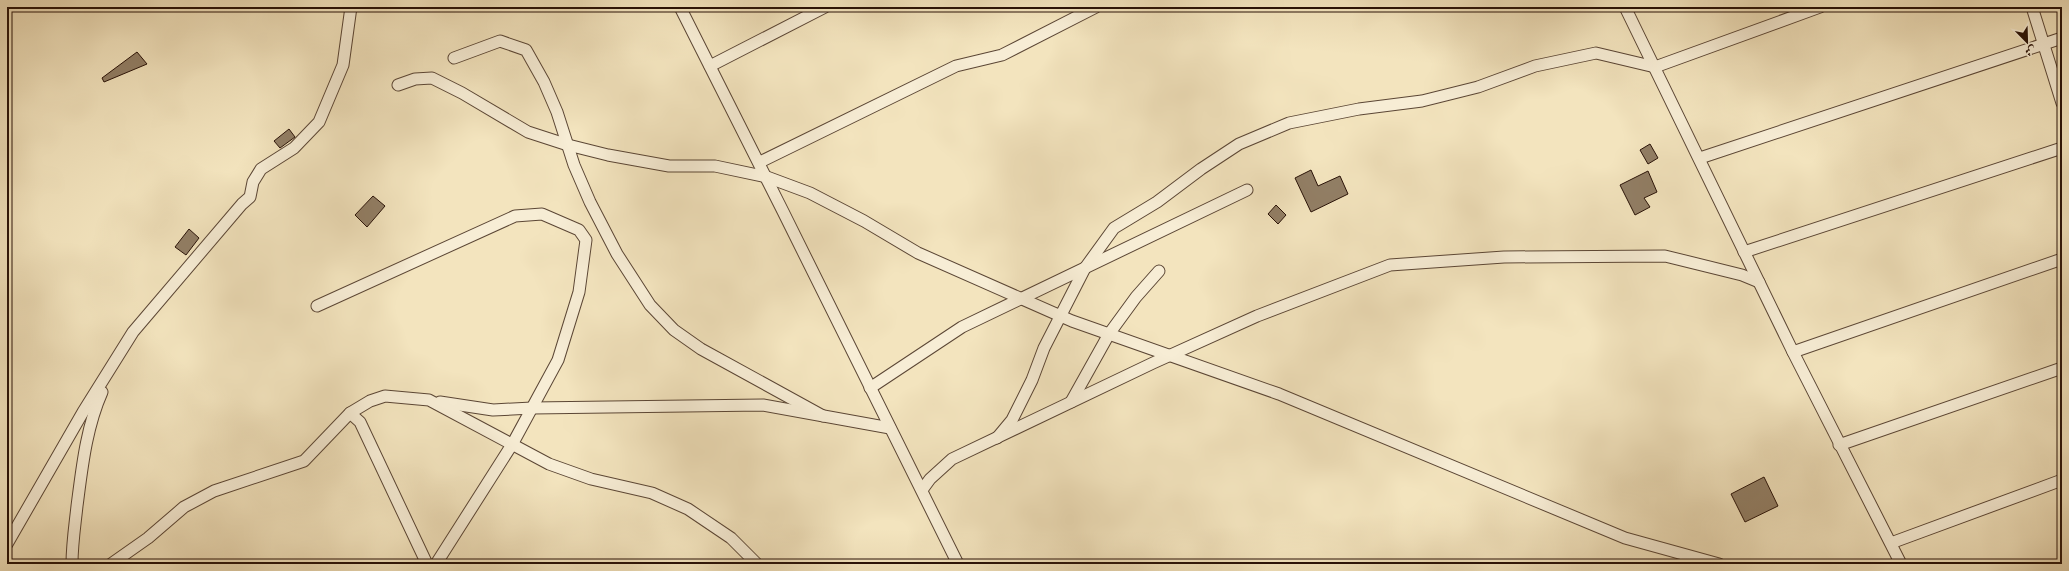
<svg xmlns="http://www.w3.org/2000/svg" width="2069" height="571" viewBox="0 0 2069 571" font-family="'IM FELL French Canon',Amiri,serif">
  <rect width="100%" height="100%" fill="#f3e4be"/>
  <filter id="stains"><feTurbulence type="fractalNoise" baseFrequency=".005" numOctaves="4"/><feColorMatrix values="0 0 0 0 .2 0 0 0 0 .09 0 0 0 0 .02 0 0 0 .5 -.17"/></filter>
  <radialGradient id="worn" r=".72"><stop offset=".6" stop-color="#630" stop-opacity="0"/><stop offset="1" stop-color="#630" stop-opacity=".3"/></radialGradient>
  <g fill="#927f66" stroke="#281107">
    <polygon points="137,52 147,64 104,82 102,78"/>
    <polygon points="289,129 295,137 280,148 274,141"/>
    <polygon points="1650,144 1658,158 1648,164 1640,150"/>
    <polygon points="1311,170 1318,186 1340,176 1348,194 1311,212 1295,178"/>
    <polygon points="1648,171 1657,192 1644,198 1650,207 1635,215 1620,185"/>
    <polygon points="373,196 385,206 367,227 355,215"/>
    <polygon points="1276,205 1286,215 1278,224 1268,214"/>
    <polygon points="189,229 199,238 186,255 175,247"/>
    <polygon points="1764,477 1778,506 1745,522 1731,494"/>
  </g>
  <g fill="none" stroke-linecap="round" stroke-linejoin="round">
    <defs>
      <g id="street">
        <path d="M680,7c94,185 186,371 278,557"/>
        <polyline points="1625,7 1793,352 1901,564"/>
        <polyline points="2032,7 2062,103"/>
        <polyline points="454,58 500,41 526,50 544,82 557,112 574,165 590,202 617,254 650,305 674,330 701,349 823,416"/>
        <polyline points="710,66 825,7"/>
        <polyline points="398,85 415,79 432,78 462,93 528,132 568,145 608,155 669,166 715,166 767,177 810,193 864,221 918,253 1072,321 1279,394 1625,538 1719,564"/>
        <polyline points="1700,158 2062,38"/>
        <polyline points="760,162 956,66 1002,55 1096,7"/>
        <polyline points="1744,252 2062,148"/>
        <polyline points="317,306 515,216 542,214 579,230 586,240 579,292 558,360 513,443 436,564"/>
        <polyline points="1793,352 2062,259"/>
        <polyline points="870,388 962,327 1247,190"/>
        <polyline points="440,402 493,410 532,408 763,405 890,428"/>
        <polyline points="1071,402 1109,334 1136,297 1159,271"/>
        <polyline points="350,413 360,422 427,564"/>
        <polyline points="997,438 1012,420 1032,380 1044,348 1085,268 1114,228 1157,202 1201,169 1239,144 1289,123 1359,109 1422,101 1478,87 1535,66 1596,53 1655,67 1820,7"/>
        <polyline points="1839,445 2062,368"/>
        <polyline points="922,490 930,479 952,459 1153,363 1257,316 1390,265 1504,257 1665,256 1742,275 1759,282"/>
        <polyline points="1891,543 2062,480"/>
        <polyline points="7,544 83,412 133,332 242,204 250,197 253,182 261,169 294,148 319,122 343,65 351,7"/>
        <path d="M72,564c0,-20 3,-39 5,-58 5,-38 9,-78 25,-114"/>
        <polyline points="111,564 148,538 184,507 214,491 304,461 350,413 370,401 385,396 429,400 549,464 591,479 652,493 688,509 731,538 757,564"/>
      </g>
    </defs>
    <use href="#street" stroke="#5b4635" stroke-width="13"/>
    <use href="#street" stroke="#f7edd5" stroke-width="11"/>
  </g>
  <rect width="2069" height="571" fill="none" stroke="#f3e4be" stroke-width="24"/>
  <rect x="8" y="8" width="2053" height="555" fill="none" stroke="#281107" stroke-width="2"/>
  <rect x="12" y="12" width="2045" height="547" fill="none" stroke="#281107"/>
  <g transform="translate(2027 42) rotate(157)" stroke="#f7edd5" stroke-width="3" paint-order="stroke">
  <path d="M0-3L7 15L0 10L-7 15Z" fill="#281107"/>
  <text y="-6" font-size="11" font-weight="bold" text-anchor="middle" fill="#281107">ش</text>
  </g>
  <rect width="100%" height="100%" filter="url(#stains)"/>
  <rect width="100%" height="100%" fill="url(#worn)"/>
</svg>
